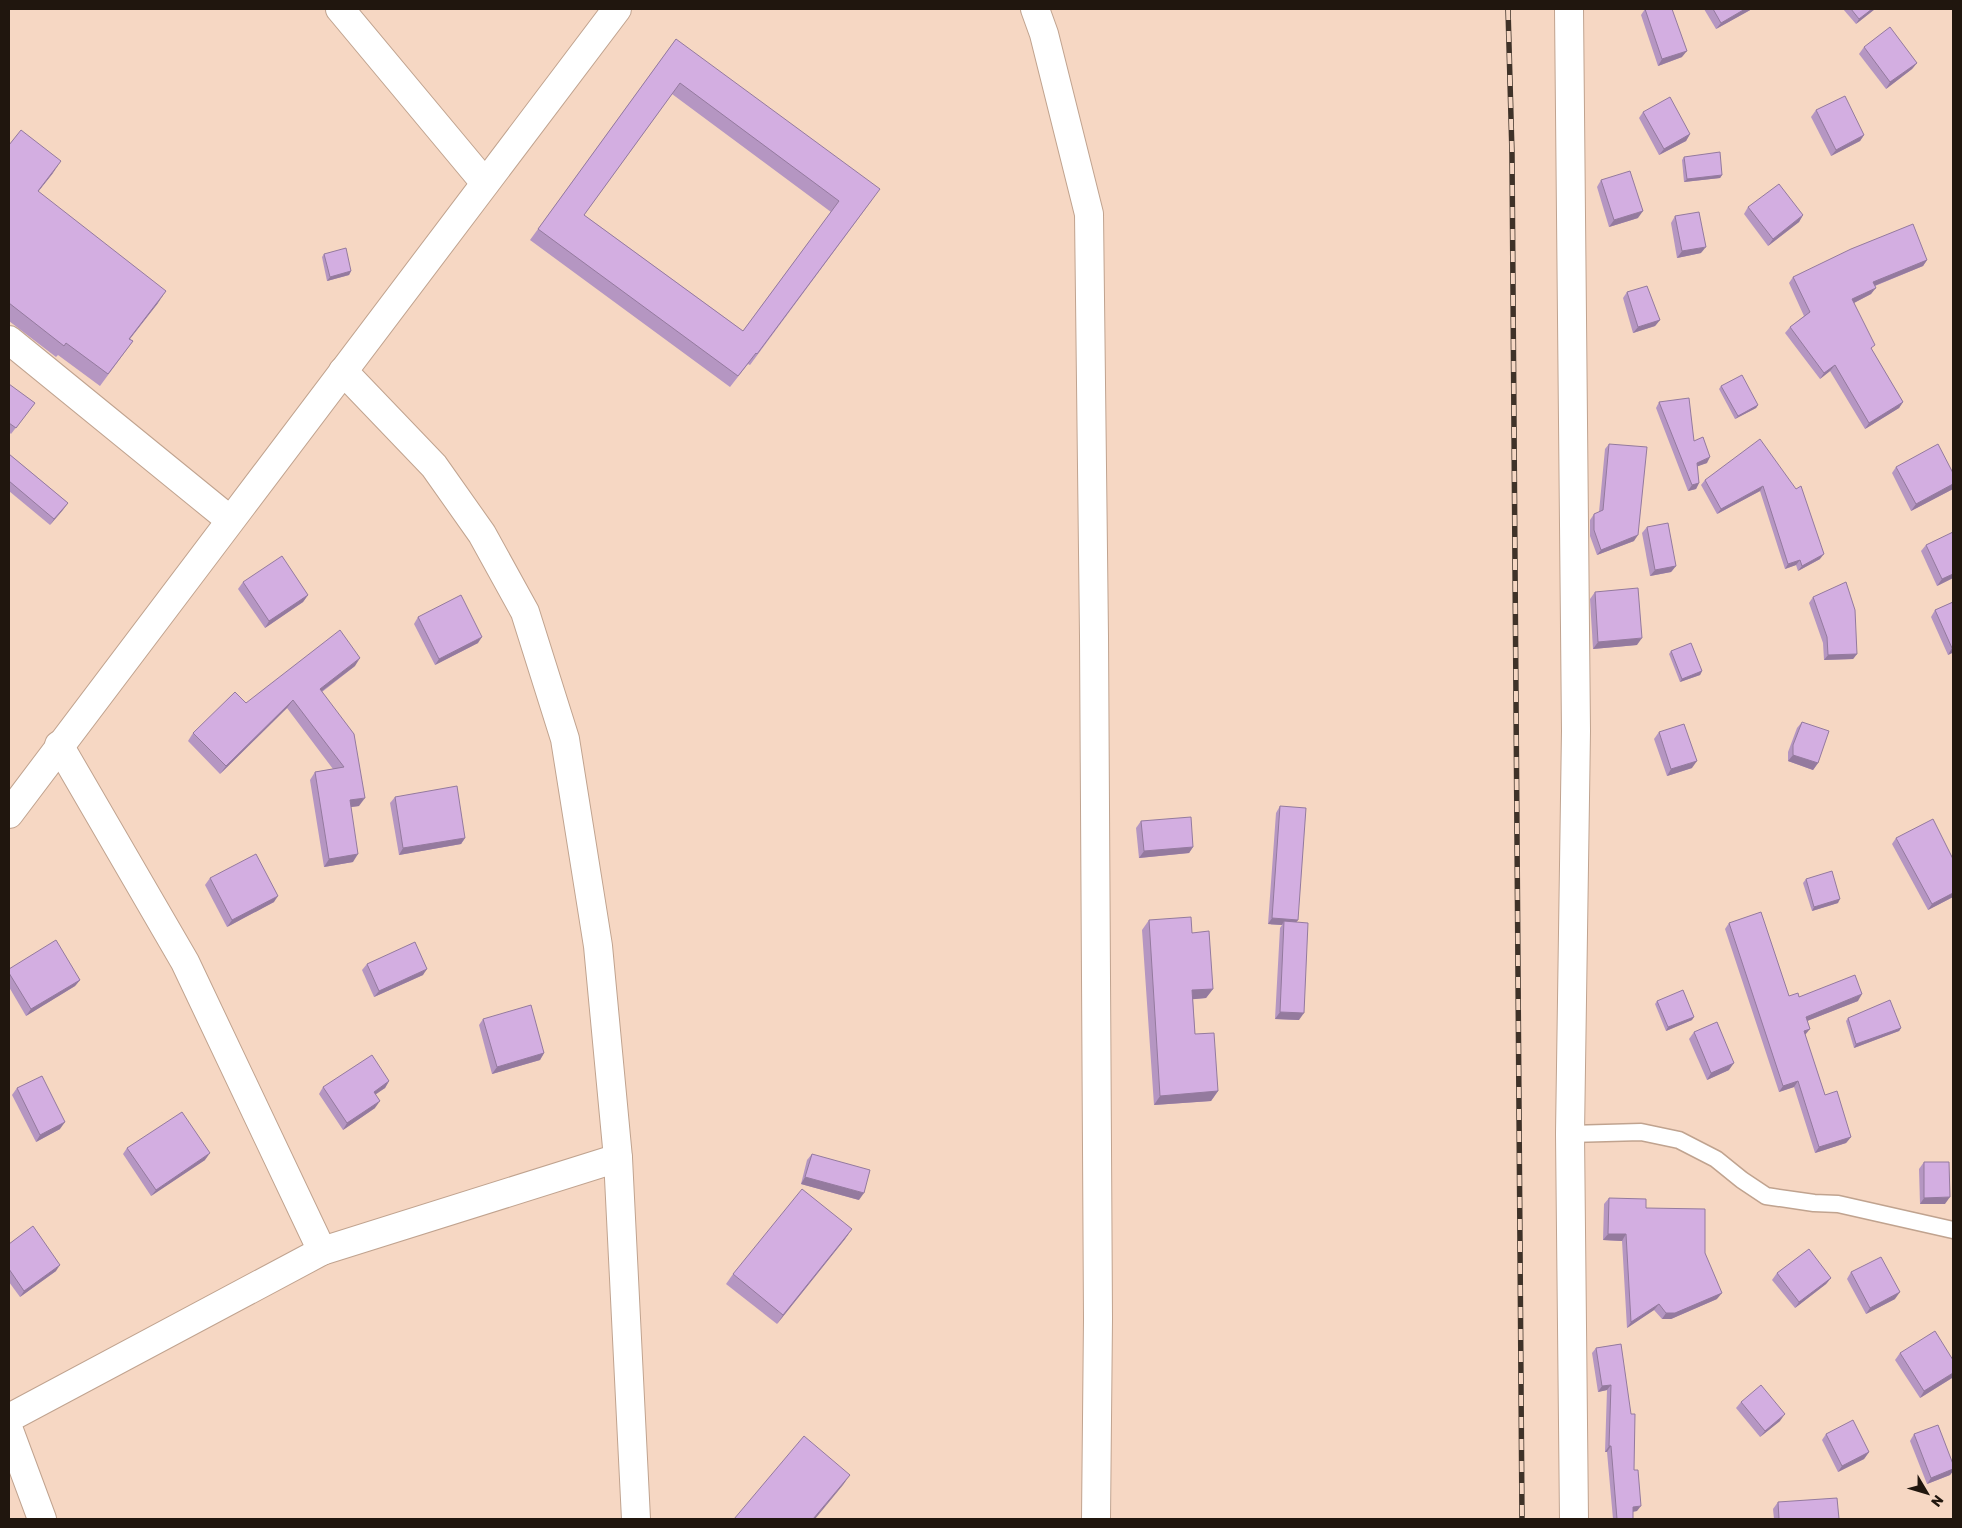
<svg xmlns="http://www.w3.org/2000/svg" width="1962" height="1528" viewBox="0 0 1962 1528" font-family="Rubik,sans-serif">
  <rect width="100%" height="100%" fill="#f6d7c3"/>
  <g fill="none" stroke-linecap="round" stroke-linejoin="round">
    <defs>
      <polyline id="lane" points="1570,1134 1641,1132 1679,1140 1716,1159 1742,1180 1766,1196 1814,1203 1838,1204 1953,1230"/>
      <g id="street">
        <polyline points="340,9 485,183"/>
        <polyline points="1035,9 1044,34 1089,214 1094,636 1098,1319 1096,1519"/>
        <polyline points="1569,9 1576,731 1570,1134 1574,1519"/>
        <polyline points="9,340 230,520"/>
        <polyline points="343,371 434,466 482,534 525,612 565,739 598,946 618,1158 636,1519"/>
        <polyline points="59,745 185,962 322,1251"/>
        <polyline points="9,814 617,9"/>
        <polyline points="9,1418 322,1251 618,1158"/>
        <polyline points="9,1430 42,1519"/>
      </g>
    </defs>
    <use href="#lane" stroke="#c0a38f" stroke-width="19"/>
    <use href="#street" stroke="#c0a38f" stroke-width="30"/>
    <use href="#lane" stroke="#fff" stroke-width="16"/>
    <use href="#street" stroke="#fff" stroke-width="28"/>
    <defs>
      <polyline id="rail" points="1508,9 1512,154 1522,1519"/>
    </defs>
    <use href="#rail" stroke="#3f3228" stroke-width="5.5"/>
    <use href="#rail" stroke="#f6d7c3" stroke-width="4" stroke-dasharray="11" stroke-linecap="butt"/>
  </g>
  <g fill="#b596c2" fill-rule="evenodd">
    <polygon points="1645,9 1682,57 1658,66 1641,15"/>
    <polygon points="1704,9 1752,9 1716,29"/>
    <polygon points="1843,9 1875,9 1856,24"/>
    <path d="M676,39l196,161 -122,165 -2,-1 -18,23 -200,-147zM672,94l159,118 -88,119 -159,-116z"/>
    <polygon points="1864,47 1917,63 1912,69 1886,89 1859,54"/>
    <polygon points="1816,110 1864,135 1860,141 1831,156 1811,117"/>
    <polygon points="1643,112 1690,134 1686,141 1659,155 1639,118"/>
    <polygon points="9,145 53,173 38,192 158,303 130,339 133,341 100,386 58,355 56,357 9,321"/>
    <polygon points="1684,157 1722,175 1720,178 1684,182 1682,160"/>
    <polygon points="1601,180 1638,218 1609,227 1597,187"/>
    <polygon points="1748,207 1803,215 1799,222 1768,246 1744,214"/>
    <polygon points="1675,216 1701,253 1677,258 1671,223"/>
    <polygon points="324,254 351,271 349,275 327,281 322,257"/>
    <polygon points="1927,260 1923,266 1875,286 1871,294 1854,303 1872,350 1903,402 1899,408 1865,429 1830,371 1820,379 1785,333 1790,327 1804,316 1789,283 1793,277"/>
    <polygon points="1627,292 1660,320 1655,326 1633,333 1623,298"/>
    <polygon points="9,385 35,403 11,434 9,432"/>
    <polygon points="1721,386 1758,405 1756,408 1735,419 1719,389"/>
    <polygon points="1659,402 1694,441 1707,463 1697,466 1699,483 1696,489 1688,491 1656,408"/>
    <polygon points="1609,444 1634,541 1597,555 1590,536 1590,520 1594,514 1599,512 1605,449"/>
    <polygon points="9,454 68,503 50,525 9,491"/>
    <polygon points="1896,467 1953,473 1953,489 1911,511 1892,473"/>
    <polygon points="1705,480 1796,489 1820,559 1798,571 1796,565 1785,569 1760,491 1717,514 1701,485"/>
    <polygon points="1647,527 1676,566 1671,572 1650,576 1642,533"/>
    <polygon points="1926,545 1953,578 1937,586 1921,551"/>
    <polygon points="243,582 308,595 303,602 265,628 238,589"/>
    <polygon points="1595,592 1637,645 1593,649 1590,599"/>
    <polygon points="1813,597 1857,654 1853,659 1824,660 1823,643 1809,603"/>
    <polygon points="1953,602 1953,655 1952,653 1948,655 1931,617 1935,610"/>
    <polygon points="418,617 478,643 435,665 414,624"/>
    <polygon points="1671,651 1702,671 1700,675 1680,682 1669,654"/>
    <polygon points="355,666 322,692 359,806 351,807 353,862 324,867 310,780 315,772 333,769 287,708 220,774 188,741 193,733 246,703"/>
    <polygon points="1802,722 1818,763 1813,770 1788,761 1788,752 1797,728"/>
    <polygon points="1659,732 1692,768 1667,776 1654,739"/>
    <polygon points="395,797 465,838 461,844 399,855 390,803"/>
    <polygon points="1280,806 1298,920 1296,922 1299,1020 1275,1019 1280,928 1282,925 1268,924 1276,813"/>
    <polygon points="1141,821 1193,847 1189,853 1139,858 1136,828"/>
    <polygon points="1896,838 1953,897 1928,910 1892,844"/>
    <polygon points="210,878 274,902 227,927 205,885"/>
    <polygon points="1806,879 1838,903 1812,911 1803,883"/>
    <polygon points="1149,920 1192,933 1213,989 1206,998 1193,999 1195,1034 1218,1091 1211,1101 1154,1105 1142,930"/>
    <polygon points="1729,923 1789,996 1858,1001 1807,1021 1805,1035 1825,1095 1851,1137 1846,1143 1815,1153 1794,1087 1779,1092 1725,929"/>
    <polygon points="367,964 423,975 374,997 362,970"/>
    <polygon points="9,969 80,980 75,986 26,1016 9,987"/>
    <polygon points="1657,1001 1692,1020 1666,1031 1655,1004"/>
    <polygon points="1848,1018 1901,1028 1899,1031 1854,1048 1846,1021"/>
    <polygon points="483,1019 544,1053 540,1060 492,1074 479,1025"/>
    <polygon points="1694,1032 1729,1070 1707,1080 1689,1039"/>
    <polygon points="389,1081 385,1088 375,1094 375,1108 343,1130 319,1094 323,1087"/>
    <polygon points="17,1088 60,1129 36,1142 12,1095"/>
    <polygon points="127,1148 205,1160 151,1196 123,1154"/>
    <polygon points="812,1154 859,1200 801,1184 807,1160"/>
    <polygon points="1924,1162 1945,1204 1920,1204 1919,1169"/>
    <polygon points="1609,1198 1646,1208 1705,1253 1717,1299 1671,1319 1662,1319 1654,1310 1627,1328 1622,1241 1603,1240 1604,1204"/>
    <polygon points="852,1229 845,1239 777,1324 726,1284 733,1274"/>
    <polygon points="9,1244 56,1271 20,1297 9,1282"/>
    <polygon points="1851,1272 1895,1299 1866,1314 1847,1279"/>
    <polygon points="1777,1273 1831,1278 1826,1284 1795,1308 1772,1280"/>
    <polygon points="1621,1344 1637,1511 1633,1512 1633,1519 1613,1519 1607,1452 1605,1452 1607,1390 1598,1392 1592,1353 1596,1348"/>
    <polygon points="1900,1353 1952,1378 1920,1398 1895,1360"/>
    <polygon points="1741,1402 1780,1421 1760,1437 1736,1408"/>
    <polygon points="1826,1434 1869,1452 1864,1459 1838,1472 1822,1440"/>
    <polygon points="1914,1434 1953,1464 1953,1471 1950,1475 1927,1484 1910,1441"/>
    <polygon points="1778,1502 1839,1519 1774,1519 1773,1509"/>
  </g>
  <g fill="#947a9e">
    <polygon points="1745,9 1752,9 1716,29 1721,23"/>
    <polygon points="1872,9 1875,9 1856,24 1859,19"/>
    <polygon points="1687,51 1682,57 1658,66 1662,59"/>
    <polygon points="1917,63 1912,69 1886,89 1890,82"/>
    <polygon points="1690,134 1686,141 1659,155 1664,149"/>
    <polygon points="1864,135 1860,141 1831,156 1836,150"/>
    <polygon points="61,161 53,173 29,203 38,191"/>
    <polygon points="1722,175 1720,178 1684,182 1687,179"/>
    <polygon points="1643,211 1638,218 1609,227 1614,220"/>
    <polygon points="1803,215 1799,222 1768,246 1773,239"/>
    <polygon points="1706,247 1701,253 1677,258 1682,251"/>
    <polygon points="1927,260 1923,266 1869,288 1873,282"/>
    <polygon points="351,271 349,275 327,281 330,277"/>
    <polygon points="1876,288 1871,294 1848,306 1852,299"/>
    <polygon points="166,291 158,303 121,350 129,339"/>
    <polygon points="1660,320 1655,326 1633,333 1638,327"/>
    <polygon points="1835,365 1830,371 1820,379 1824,373"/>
    <polygon points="1903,402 1899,408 1865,429 1869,423"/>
    <polygon points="1758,405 1756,408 1735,419 1738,416"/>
    <polygon points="1710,457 1707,463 1693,468 1697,463"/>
    <polygon points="1699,483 1696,489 1688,491 1692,485"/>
    <polygon points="1953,484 1953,489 1911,511 1916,504"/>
    <polygon points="1763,486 1760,491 1717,514 1721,509"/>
    <polygon points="68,503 63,510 50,525 54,519"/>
    <polygon points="1638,535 1634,541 1597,555 1601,550"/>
    <polygon points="1824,554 1820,559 1798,571 1802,566"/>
    <polygon points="1800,560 1796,565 1785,569 1788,564"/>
    <polygon points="1676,566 1671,572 1650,576 1655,570"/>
    <polygon points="1953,574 1953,578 1937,586 1942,579"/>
    <polygon points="308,595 303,602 265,628 269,621"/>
    <polygon points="482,637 478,643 435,665 439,659"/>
    <polygon points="1642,638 1637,645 1593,649 1598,642"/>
    <polygon points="1952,648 1953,648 1953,651 1952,653 1948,655"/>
    <polygon points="1857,654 1853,659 1824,660 1828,655"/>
    <polygon points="360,658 355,666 314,697 320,689"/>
    <polygon points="1702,671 1700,675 1680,682 1682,679"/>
    <polygon points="293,700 287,708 220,774 226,766"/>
    <polygon points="1793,755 1818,763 1813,770 1788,761"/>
    <polygon points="1697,761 1692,768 1667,776 1671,769"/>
    <polygon points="365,798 359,806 344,808 350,800"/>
    <polygon points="465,838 461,844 399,855 403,848"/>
    <polygon points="1193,847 1189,853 1139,858 1144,851"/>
    <polygon points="358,854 353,862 324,867 329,859"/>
    <polygon points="1953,893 1953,897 1928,910 1932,904"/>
    <polygon points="278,896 274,902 227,927 232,920"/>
    <polygon points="1840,899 1838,903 1812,911 1814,907"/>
    <polygon points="1272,918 1298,920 1293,926 1284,921 1282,925 1268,924"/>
    <polygon points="427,969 423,975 374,997 379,991"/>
    <polygon points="80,980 75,986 26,1016 31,1009"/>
    <polygon points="1213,989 1206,998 1185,1000 1192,990"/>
    <polygon points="1862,994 1858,1001 1802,1023 1806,1017"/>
    <polygon points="1280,1012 1304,1013 1299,1020 1275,1019"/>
    <polygon points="1694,1017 1692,1020 1666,1031 1668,1027"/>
    <polygon points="1901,1028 1899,1031 1854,1048 1856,1044"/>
    <polygon points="1810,1029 1805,1035 1804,1031"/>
    <polygon points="544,1053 540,1060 492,1074 497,1067"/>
    <polygon points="1734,1063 1729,1070 1707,1080 1711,1073"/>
    <polygon points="389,1081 385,1088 369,1099 374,1092"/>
    <polygon points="1798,1081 1794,1087 1779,1092 1783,1086"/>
    <polygon points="1218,1091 1211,1101 1154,1105 1160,1096"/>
    <polygon points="380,1101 375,1108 343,1130 347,1123"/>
    <polygon points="65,1122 60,1129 36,1142 40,1135"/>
    <polygon points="1851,1137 1846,1143 1815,1153 1819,1147"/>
    <polygon points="210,1153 205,1160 151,1196 156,1190"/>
    <polygon points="805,1177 864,1193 859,1200 801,1184"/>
    <polygon points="1950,1197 1945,1204 1920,1204 1924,1198"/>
    <polygon points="852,1229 845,1239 777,1324 783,1315"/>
    <polygon points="1608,1234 1626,1234 1622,1241 1603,1240"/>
    <polygon points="60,1265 56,1271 20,1297 24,1291"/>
    <polygon points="1831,1278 1826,1284 1795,1308 1799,1302"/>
    <polygon points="1900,1292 1895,1299 1866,1314 1870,1308"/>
    <polygon points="1722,1293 1717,1299 1671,1319 1662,1319 1666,1313"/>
    <polygon points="1659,1304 1654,1310 1627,1328 1631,1322"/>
    <polygon points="1953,1373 1953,1375 1952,1378 1920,1398 1924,1391"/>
    <polygon points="1611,1385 1607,1390 1598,1392 1602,1386"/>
    <polygon points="1785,1414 1780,1421 1760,1437 1765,1431"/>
    <polygon points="1609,1446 1611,1446 1607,1452 1605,1452"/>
    <polygon points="1869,1452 1864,1459 1838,1472 1842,1466"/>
    <polygon points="1953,1469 1953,1471 1950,1475 1927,1484 1931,1478"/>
    <polygon points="850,1475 843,1485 815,1519 813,1519"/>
    <polygon points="1641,1506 1637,1511 1629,1512 1633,1507"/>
  </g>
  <g fill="#d3aee1" stroke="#947a9e" fill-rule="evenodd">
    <polygon points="1645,9 1672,9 1687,51 1662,59"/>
    <polygon points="1713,9 1745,9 1721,23"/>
    <polygon points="1851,9 1872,9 1859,19"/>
    <polygon points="1890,27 1917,63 1890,82 1864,47"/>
    <path d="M676,39l204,150 -123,165 -1,-1 -18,23 -200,-147zM680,83l159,118 -96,130 -159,-116z"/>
    <polygon points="1845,96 1864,135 1836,150 1816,110"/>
    <polygon points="1670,97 1690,134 1664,149 1643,112"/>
    <polygon points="21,130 61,161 38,191 166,291 129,339 133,341 108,374 66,343 64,346 9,303 9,145"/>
    <polygon points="1720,152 1722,175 1687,179 1684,157"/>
    <polygon points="1630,171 1643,211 1614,220 1601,180"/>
    <polygon points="1779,184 1803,215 1773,239 1748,207"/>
    <polygon points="1699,212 1706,247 1682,251 1675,216"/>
    <polygon points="1913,224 1927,260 1873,282 1876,288 1852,299 1875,345 1871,348 1903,402 1869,423 1835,365 1824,373 1790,327 1810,312 1793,277 1851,249"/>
    <polygon points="346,248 351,271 330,277 324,254"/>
    <polygon points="1647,286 1660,320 1638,327 1627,292"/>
    <polygon points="1742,375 1758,405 1738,416 1721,386"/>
    <polygon points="9,384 35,403 16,428 9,423"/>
    <polygon points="1689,398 1694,441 1703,437 1710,457 1697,463 1699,483 1692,485 1659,402"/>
    <polygon points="1760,439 1796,489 1801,486 1824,554 1802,566 1800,560 1788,564 1763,486 1721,509 1705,480"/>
    <polygon points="1609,444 1647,447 1638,535 1601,550 1594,530 1594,514 1603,510"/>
    <polygon points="1938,444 1953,473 1953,484 1916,504 1896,467"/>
    <polygon points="9,454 68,503 54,519 9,481"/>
    <polygon points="1668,523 1676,566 1655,570 1647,527"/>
    <polygon points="1953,532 1953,574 1942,579 1926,545"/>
    <polygon points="282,556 308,595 269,621 243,582"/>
    <polygon points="1846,582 1855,610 1857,654 1828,655 1827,637 1813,597"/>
    <polygon points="1638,588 1642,638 1598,642 1595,592"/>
    <polygon points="461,595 482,637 439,659 418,617"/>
    <polygon points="1953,602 1953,648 1952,648 1935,610"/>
    <polygon points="340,630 360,658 320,689 354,734 365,798 350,800 358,854 329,859 315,772 344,767 293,700 226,766 193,733 235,692 246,703"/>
    <polygon points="1691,643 1702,671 1682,679 1671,651"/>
    <polygon points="1802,722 1829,731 1818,763 1793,755 1793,745"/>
    <polygon points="1684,724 1697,761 1671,769 1659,732"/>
    <polygon points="457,786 465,838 403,848 395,797"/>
    <polygon points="1280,806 1306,808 1298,920 1272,918"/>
    <polygon points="1191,817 1193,847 1144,851 1141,821"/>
    <polygon points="1933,819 1953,859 1953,893 1932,904 1896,838"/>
    <polygon points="256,854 278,896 232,920 210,878"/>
    <polygon points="1832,871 1840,899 1814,907 1806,879"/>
    <polygon points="1761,912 1789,996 1798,993 1799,997 1855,975 1862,994 1806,1017 1810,1029 1804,1031 1825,1095 1837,1091 1851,1137 1819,1147 1798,1081 1783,1086 1729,923"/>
    <polygon points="1191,917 1192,933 1209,931 1213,989 1192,990 1195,1034 1214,1033 1218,1091 1160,1096 1149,920"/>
    <polygon points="1284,921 1308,923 1304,1013 1280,1012"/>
    <polygon points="56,940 80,980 31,1009 9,973 9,969"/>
    <polygon points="415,942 427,969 379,991 367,964"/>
    <polygon points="1683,990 1694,1017 1668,1027 1657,1001"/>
    <polygon points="1890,1000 1901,1028 1856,1044 1848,1018"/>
    <polygon points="531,1005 544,1053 497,1067 483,1019"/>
    <polygon points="1717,1022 1734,1063 1711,1073 1694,1032"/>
    <polygon points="372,1055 389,1081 374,1092 380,1101 347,1123 323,1087"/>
    <polygon points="42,1076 65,1122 40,1135 17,1088"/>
    <polygon points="182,1112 210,1153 156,1190 127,1148"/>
    <polygon points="812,1154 870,1170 864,1193 805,1177"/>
    <polygon points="1924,1162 1949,1162 1950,1197 1924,1198"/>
    <polygon points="802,1189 852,1229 783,1315 733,1274"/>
    <polygon points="1609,1198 1646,1199 1646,1208 1705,1209 1705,1253 1722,1293 1675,1313 1666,1313 1659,1304 1631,1322 1626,1234 1608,1234"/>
    <polygon points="33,1226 60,1265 24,1291 9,1269 9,1244"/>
    <polygon points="1809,1249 1831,1278 1799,1302 1777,1273"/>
    <polygon points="1881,1257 1900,1292 1870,1308 1851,1272"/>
    <polygon points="1935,1331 1953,1360 1953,1373 1924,1391 1900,1353"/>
    <polygon points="1621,1344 1631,1414 1635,1414 1634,1470 1638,1470 1641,1506 1633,1507 1633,1519 1617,1519 1611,1446 1609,1446 1611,1385 1602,1386 1596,1348"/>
    <polygon points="1761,1385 1785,1414 1765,1431 1741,1402"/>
    <polygon points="1853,1420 1869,1452 1842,1466 1826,1434"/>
    <polygon points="1938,1425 1953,1464 1953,1469 1931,1478 1914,1434"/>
    <polygon points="804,1436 850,1475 813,1519 734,1519"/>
    <polygon points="1837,1498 1839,1519 1779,1519 1778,1502"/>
  </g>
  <rect width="1962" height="1528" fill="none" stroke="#20160e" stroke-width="20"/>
  <g transform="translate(1927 1493) rotate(128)" stroke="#f6d7c3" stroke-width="4" paint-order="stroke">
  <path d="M0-4L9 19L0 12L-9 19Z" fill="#20160e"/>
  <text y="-8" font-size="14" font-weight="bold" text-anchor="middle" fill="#20160e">N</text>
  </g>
</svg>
